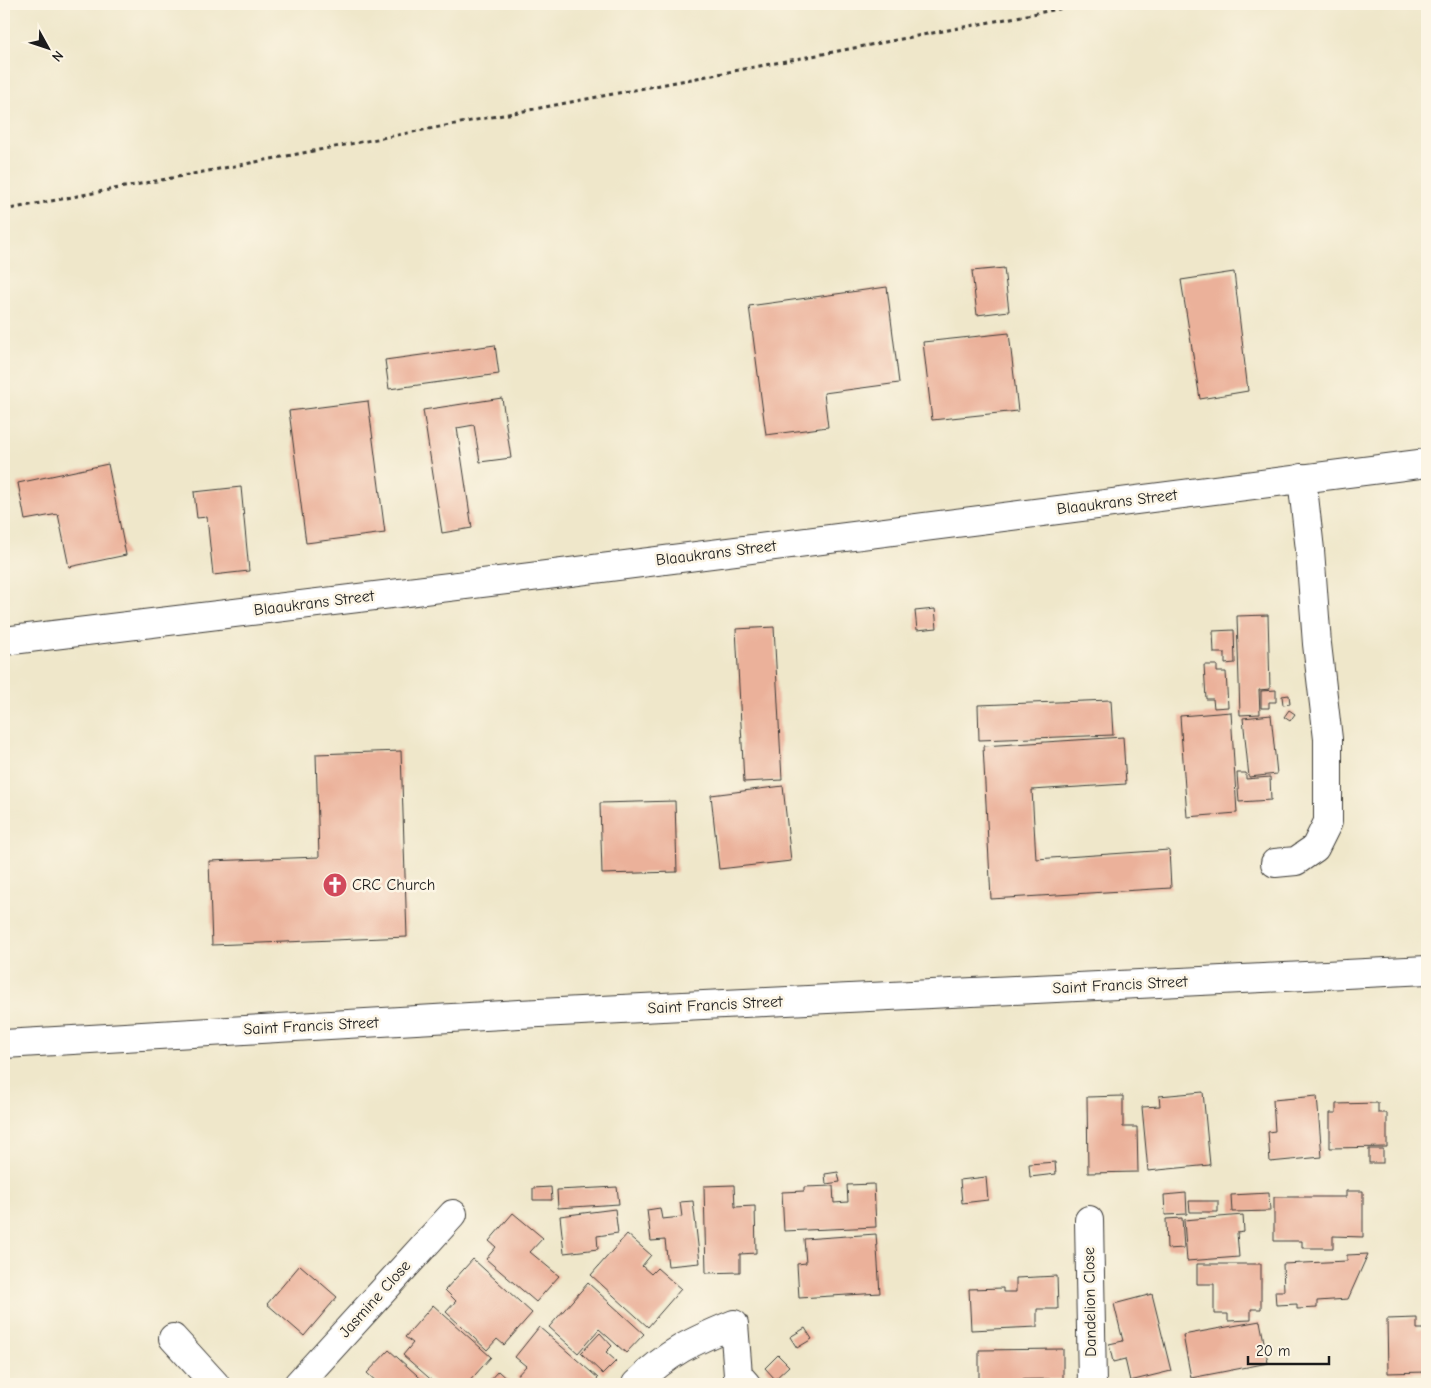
<svg xmlns="http://www.w3.org/2000/svg" width="1431" height="1388" viewBox="0 0 1431 1388" font-family="'Comic Neue',sans-serif">
  <rect width="100%" height="100%" fill="#fcf5e5"/>
  <filter id="ink" filterUnits="userSpaceOnUse"><feTurbulence type="fractalNoise" baseFrequency=".02" numOctaves="2"/><feDisplacementMap in="SourceGraphic" scale="10" xChannelSelector="R" yChannelSelector="G"/><feConvolveMatrix kernelMatrix="1 2 1 2 8 2 1 2 1" color-interpolation-filters="sRGB"/></filter>
  <filter id="wash" filterUnits="userSpaceOnUse"><feTurbulence type="fractalNoise" baseFrequency=".0096" numOctaves="4" result="noise"/><feDisplacementMap in="SourceGraphic" scale="20" xChannelSelector="R" yChannelSelector="G"/><feGaussianBlur stdDeviation="1.12" result="paint"/><feColorMatrix in="noise" values="0 0 0 0 0 0 0 0 0 0 0 0 0 0 0 0 0 1.4 0 .05"/><feComposite in="paint" operator="in"/></filter>
  <g filter="url(#wash)">
    <rect width="100%" height="100%" fill="#efe7ca"/>
    <g id="blocks">
      <g fill="#ebb19a">
        <polygon points="1004,268 1009,311 977,315 972,271"/>
        <polygon points="1234,272 1248,391 1200,399 1181,280"/>
        <polygon points="887,287 899,383 824,393 828,427 766,435 749,306"/>
        <polygon points="1009,333 1018,411 932,420 923,342"/>
        <polygon points="495,345 499,374 389,389 385,360"/>
        <polygon points="502,398 511,458 480,462 474,425 457,428 472,528 442,533 423,410"/>
        <polygon points="368,401 385,533 306,543 289,411"/>
        <polygon points="108,464 126,555 69,567 58,514 25,520 18,483"/>
        <polygon points="241,487 249,571 213,575 207,517 197,518 194,492"/>
        <polygon points="935,609 937,628 917,630 915,611"/>
        <polygon points="1268,615 1270,689 1259,690 1260,714 1240,715 1237,616"/>
        <polygon points="774,627 782,780 744,782 736,629"/>
        <polygon points="1234,630 1235,663 1225,664 1225,653 1214,653 1213,631"/>
        <polygon points="1204,665 1217,665 1217,672 1226,672 1228,707 1214,708 1213,699 1206,699"/>
        <polygon points="1276,690 1276,702 1269,702 1269,708 1261,708 1261,691"/>
        <polygon points="1289,695 1290,704 1283,705 1282,696"/>
        <polygon points="1111,700 1113,735 979,740 978,705"/>
        <polygon points="1289,710 1295,714 1290,721 1284,717"/>
        <polygon points="1231,712 1237,813 1187,817 1180,716"/>
        <polygon points="1271,715 1277,774 1249,777 1243,718"/>
        <polygon points="1123,737 1126,784 1032,790 1036,859 1169,850 1171,888 991,899 983,746"/>
        <polygon points="401,751 407,937 212,945 209,861 319,857 316,754"/>
        <polygon points="1237,773 1246,773 1246,779 1270,777 1271,800 1239,802"/>
        <polygon points="783,786 791,861 719,869 711,795"/>
        <polygon points="675,801 677,872 602,874 600,803"/>
        <polygon points="1203,1092 1210,1165 1148,1171 1142,1107 1160,1106 1159,1096"/>
        <polygon points="1123,1096 1123,1127 1137,1127 1138,1172 1088,1173 1087,1097"/>
        <polygon points="1317,1096 1322,1157 1270,1162 1268,1132 1275,1131 1273,1100"/>
        <polygon points="1378,1103 1378,1113 1387,1113 1387,1147 1330,1148 1330,1113 1336,1113 1336,1104"/>
        <rect x="1369" y="1149" width="14" height="14"/>
        <polygon points="1055,1162 1056,1174 1030,1177 1029,1164"/>
        <polygon points="838,1172 840,1182 826,1184 825,1174"/>
        <polygon points="986,1177 988,1200 962,1203 960,1180"/>
        <polygon points="874,1184 876,1227 784,1231 782,1192 804,1191 804,1187 833,1186 834,1203 848,1202 847,1185"/>
        <polygon points="734,1185 735,1207 755,1206 756,1253 740,1254 740,1272 706,1273 704,1186"/>
        <polygon points="551,1187 552,1200 533,1200 533,1188"/>
        <polygon points="617,1187 619,1204 558,1208 557,1190"/>
        <polygon points="1346,1191 1363,1191 1363,1237 1333,1236 1333,1248 1302,1248 1302,1241 1274,1241 1274,1197 1346,1197"/>
        <polygon points="1186,1193 1187,1214 1165,1215 1164,1195"/>
        <polygon points="1269,1193 1270,1211 1232,1212 1231,1195"/>
        <polygon points="693,1201 700,1263 668,1266 665,1240 651,1241 647,1210 660,1208 662,1219 682,1217 680,1202"/>
        <polygon points="1189,1201 1218,1201 1218,1212 1190,1212"/>
        <polygon points="615,1209 618,1233 597,1236 598,1249 564,1253 560,1216"/>
        <polygon points="513,1213 543,1238 530,1252 559,1276 536,1302 486,1259 496,1247 489,1241"/>
        <polygon points="1243,1215 1244,1232 1237,1233 1239,1257 1187,1261 1184,1220"/>
        <polygon points="1182,1218 1184,1248 1167,1249 1166,1219"/>
        <polygon points="627,1234 651,1255 642,1266 651,1274 657,1268 681,1289 648,1327 591,1275"/>
        <polygon points="876,1234 880,1293 799,1298 797,1264 806,1263 804,1239"/>
        <polygon points="1368,1254 1348,1299 1317,1301 1317,1308 1297,1309 1297,1304 1276,1305 1275,1291 1284,1291 1283,1264 1347,1261 1347,1255"/>
        <polygon points="473,1259 532,1313 504,1345 497,1339 487,1350 446,1312 456,1301 445,1290"/>
        <polygon points="1197,1264 1261,1264 1261,1309 1251,1309 1251,1320 1228,1321 1228,1314 1214,1314 1214,1284 1197,1284"/>
        <polygon points="300,1265 337,1297 304,1336 267,1304"/>
        <polygon points="1057,1276 1058,1309 1037,1309 1037,1327 971,1330 969,1289 1003,1288 1003,1292 1016,1292 1016,1278"/>
        <polygon points="588,1283 644,1334 626,1353 599,1329 578,1353 549,1327"/>
        <polygon points="1152,1294 1171,1371 1130,1381 1125,1359 1113,1362 1109,1344 1123,1341 1114,1304"/>
        <polygon points="433,1305 491,1357 467,1384 456,1382 448,1384 446,1382 443,1384 436,1384 403,1355 413,1343 405,1337"/>
        <polygon points="1417,1318 1417,1329 1425,1329 1426,1372 1388,1373 1387,1319"/>
        <polygon points="1260,1321 1268,1363 1191,1378 1183,1335"/>
        <polygon points="539,1327 598,1378 593,1384 524,1384 516,1377 526,1366 515,1357"/>
        <polygon points="805,1328 812,1339 797,1348 790,1337"/>
        <polygon points="600,1333 612,1346 606,1352 616,1361 603,1374 581,1353"/>
        <polygon points="1063,1349 1063,1379 979,1380 979,1350"/>
        <polygon points="389,1350 427,1384 379,1384 367,1373"/>
        <polygon points="778,1355 789,1366 775,1379 765,1368"/>
        <polygon points="498,1371 512,1384 486,1384"/>
      </g>
    </g>
  </g>
  <g filter="url(#ink)">
    <use href="#blocks" fill-opacity="0" stroke="#3c3a36" stroke-width="1"/>
    <g fill="none" stroke-linecap="round" stroke-linejoin="round">
      <defs>
        <g id="minor">
          <polyline points="4,641 523,578 1427,463"/>
          <polyline points="1275,863 1296,861 1315,848 1328,822 1328,739 1317,644 1310,550 1302,478"/>
          <polyline points="4,1044 519,1014 1427,970"/>
          <polyline points="1089,1220 1092,1384"/>
          <polyline points="173,1338 215,1384"/>
          <polyline points="298,1384 453,1214"/>
          <path d="M636,1384c32,-32 57,-43 98,-60l4,51 8,9"/>
        </g>
      </defs>
      <use href="#minor" stroke="#3c3a36" stroke-width="30"/>
      <polyline stroke="#3c3a36" stroke-width="3" stroke-dasharray="4 4" stroke-linecap="butt" points="4,210 1085,4"/>
      <use href="#minor" stroke="#fff" stroke-width="28"/>
    </g>
  </g>
  <defs>
    <symbol id="church-disc" viewBox="-11 -11 22 22"><circle r="9.5" fill="#d1495b" stroke="#fcf5e5"/><path d="M-1.2-6h2.4v3.5h3.3v2.4h-3.3V6h-2.4V-.1h-3.3v-2.4h3.3Z" fill="#fff"/></symbol>
  </defs>
  <g fill-rule="evenodd">
    <use href="#church-disc" x="321" y="871" width="28" height="28"/>
  </g>
  <g text-anchor="middle" dominant-baseline="central" stroke-width="5" stroke-linejoin="round" paint-order="stroke">
    <g font-size="16" fill="#1c1c1c" stroke="#fcf5e5">
      <text transform="translate(1117 502) rotate(-7)">Blaaukrans Street</text>
      <text transform="translate(716 553) rotate(-7)">Blaaukrans Street</text>
      <text transform="translate(314 603) rotate(-7)">Blaaukrans Street</text>
      <text transform="translate(1120 985) rotate(-3)">Saint Francis Street</text>
      <text transform="translate(715 1005) rotate(-3)">Saint Francis Street</text>
      <text transform="translate(311 1026) rotate(-3)">Saint Francis Street</text>
      <text transform="translate(375 1299) rotate(-48)">Jasmine Close</text>
      <text transform="translate(1090 1302) rotate(-91)">Dandelion Close</text>
    </g>
    <g font-size="16" fill="#1c1c1c" stroke="#fcf5e5" text-anchor="start">
      <text x="352" y="885">CRC Church</text>
    </g>
  </g>
  <rect width="1431" height="1388" fill="none" stroke="#fcf5e5" stroke-width="20"/>
  <g transform="translate(48 48) rotate(130)" stroke="#fcf5e5" stroke-width="4" paint-order="stroke">
  <path d="M0-4L9 19L0 12L-9 19Z" fill="#1c1c1c"/>
  <text y="-8" font-size="14" font-weight="bold" text-anchor="middle" fill="#1c1c1c">N</text>
  </g>
  <path d="M1248 1356v8h81v-8" fill="none" stroke="#1c1c1c" stroke-width="2.5"/>
  <text x="1256" y="1356" font-size="15" fill="#1c1c1c" stroke="#fcf5e5" stroke-width="4" paint-order="stroke">20 m</text>
</svg>
